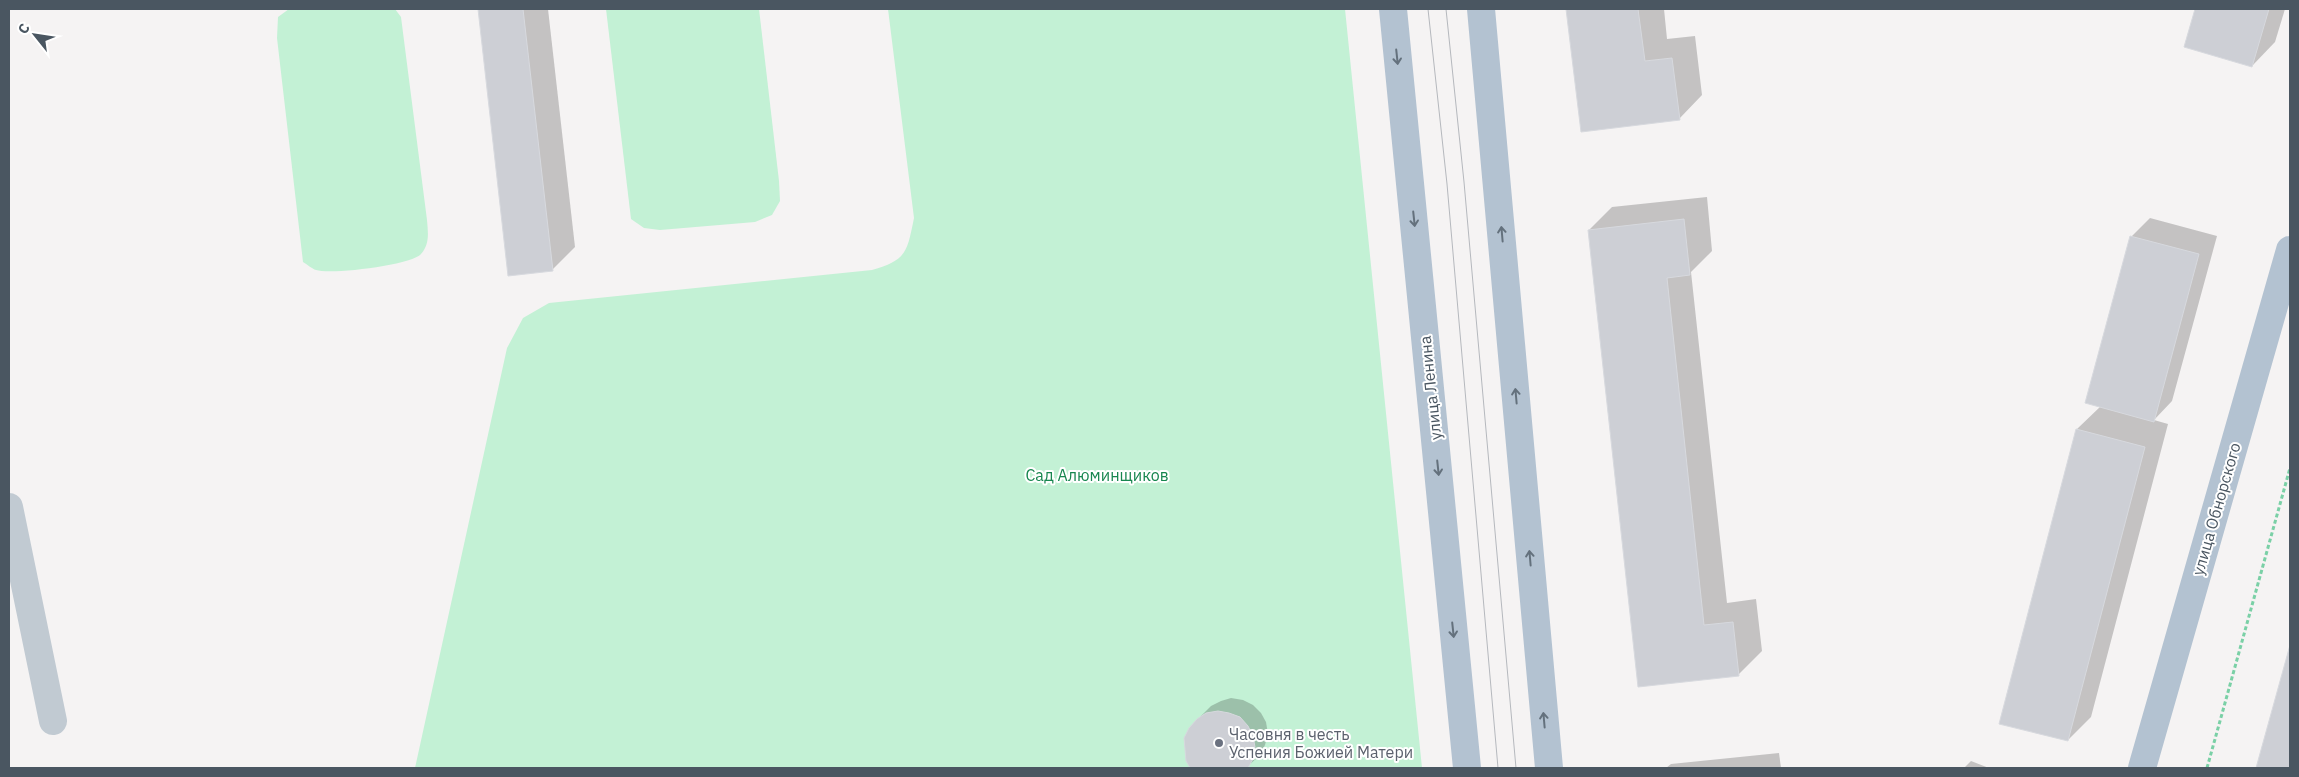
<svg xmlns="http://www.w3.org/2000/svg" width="2299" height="777" viewBox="0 0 2299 777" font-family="'IBM Plex Sans',sans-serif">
  <rect width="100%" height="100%" fill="#f5f3f3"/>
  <g fill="#c3f1d5">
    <path d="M289,9h106l6,8 26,203c1,12 3,24 -6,34 -9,11 -90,21 -105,16 -4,-1 -9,-6 -13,-8l-26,-224 1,-21z"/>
    <polygon points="606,9 759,9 779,181 780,201 772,215 755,222 660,230 644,228 631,219"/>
    <path d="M888,9h457l77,759h-1007l92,-420 16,-30 26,-15 323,-33c35,-10 35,-18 42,-52z"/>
  </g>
  <g fill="#0003">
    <polygon points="479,9 548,9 575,247 552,270 509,274"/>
    <polygon points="1567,9 1664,9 1667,39 1695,36 1702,95 1679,119 1582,131"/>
    <polygon points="2196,9 2285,9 2275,42 2252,66 2186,47"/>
    <polygon points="1707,197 1712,251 1691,272 1727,603 1756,599 1762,651 1739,674 1639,685 1589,230 1612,207"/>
    <polygon points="2150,218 2217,236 2172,401 2154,420 2168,424 2091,717 2068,740 2077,429 2101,406 2131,237"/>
    <polygon points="2290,650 2290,768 2258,768"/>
    <polygon points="1231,698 1243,700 1253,705 1261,713 1266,722 1268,734 1265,745 1260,755 1246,768 1192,768 1187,760 1197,720 1211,706 1221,701"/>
    <polygon points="1779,753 1781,768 1666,768 1671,764"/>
    <polygon points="1971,761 1989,768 1964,768"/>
  </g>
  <g fill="#cdcfd5" stroke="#d7d9de">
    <polygon points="478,9 523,9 553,271 508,276"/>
    <polygon points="1566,9 1638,9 1645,61 1672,58 1680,120 1581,132"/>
    <polygon points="2195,9 2269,9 2252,67 2184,47"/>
    <polygon points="1684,219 1690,275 1667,278 1704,625 1733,622 1739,676 1638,687 1588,230"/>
    <polygon points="2130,236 2199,254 2154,422 2085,403"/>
    <polygon points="2076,429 2145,447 2068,741 1999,724"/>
    <polygon points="2290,645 2290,768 2256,768"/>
    <polygon points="1218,711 1229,713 1240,717 1248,726 1253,736 1255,747 1253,759 1248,768 1190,768 1186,761 1184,738 1189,728 1197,719 1206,713"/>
  </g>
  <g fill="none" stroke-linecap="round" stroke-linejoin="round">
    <polyline stroke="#7ad0a6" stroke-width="3" stroke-dasharray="4 2.5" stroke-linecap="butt" points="2207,768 2290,468"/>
    <polyline stroke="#c1cad2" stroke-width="28" points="9,507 53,721"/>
    <g stroke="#b3c2d1" stroke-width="28">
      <polyline points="1393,9 1467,768"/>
      <polyline points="1481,9 1549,768"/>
      <polyline points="2142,768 2290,250"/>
    </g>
    <g stroke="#b5b8bd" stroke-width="1">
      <polyline points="1428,9 1447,184 1498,768"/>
      <polyline points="1446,9 1464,182 1516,768"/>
    </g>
  </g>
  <defs><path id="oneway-shaft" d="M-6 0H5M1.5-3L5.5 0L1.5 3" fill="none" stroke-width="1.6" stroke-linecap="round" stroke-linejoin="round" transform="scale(1.25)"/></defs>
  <g stroke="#64717d">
    <use href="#oneway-shaft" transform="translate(1397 57) rotate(84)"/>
    <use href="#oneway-shaft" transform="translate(1414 219) rotate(84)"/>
    <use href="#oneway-shaft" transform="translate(1502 234) rotate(-95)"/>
    <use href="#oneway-shaft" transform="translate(1516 396) rotate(-95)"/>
    <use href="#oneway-shaft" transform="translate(1438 468) rotate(84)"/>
    <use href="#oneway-shaft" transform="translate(1530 558) rotate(-95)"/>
    <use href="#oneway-shaft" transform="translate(1453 630) rotate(84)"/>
    <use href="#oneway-shaft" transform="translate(1544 720) rotate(-95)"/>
  </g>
  <circle fill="#6b7280" stroke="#fff" stroke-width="2" cx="1219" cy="743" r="5"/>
  <g text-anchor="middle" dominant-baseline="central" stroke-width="4" stroke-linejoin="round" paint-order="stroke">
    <g font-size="16" fill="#4a5661" stroke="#fff">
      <text transform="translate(1430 388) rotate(-96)">улица Ленина</text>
      <text transform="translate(2216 509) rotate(-74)">улица Обнорского</text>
    </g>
    <g font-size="16" fill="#17864f" stroke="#fff">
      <text x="1097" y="475">Сад Алюминщиков</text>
    </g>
    <g font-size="16" fill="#5b616d" stroke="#fff" text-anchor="start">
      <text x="1229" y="734">Часовня в честь<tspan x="1229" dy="18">Успения Божией Матери</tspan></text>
    </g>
  </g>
  <rect width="2299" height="777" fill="none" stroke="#4a5661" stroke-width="20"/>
  <g transform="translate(35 35) rotate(300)" stroke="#ffffff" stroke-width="4" paint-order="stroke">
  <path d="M0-4L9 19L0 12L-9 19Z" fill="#4a5661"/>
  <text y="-8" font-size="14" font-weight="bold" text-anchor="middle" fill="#4a5661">С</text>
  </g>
</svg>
